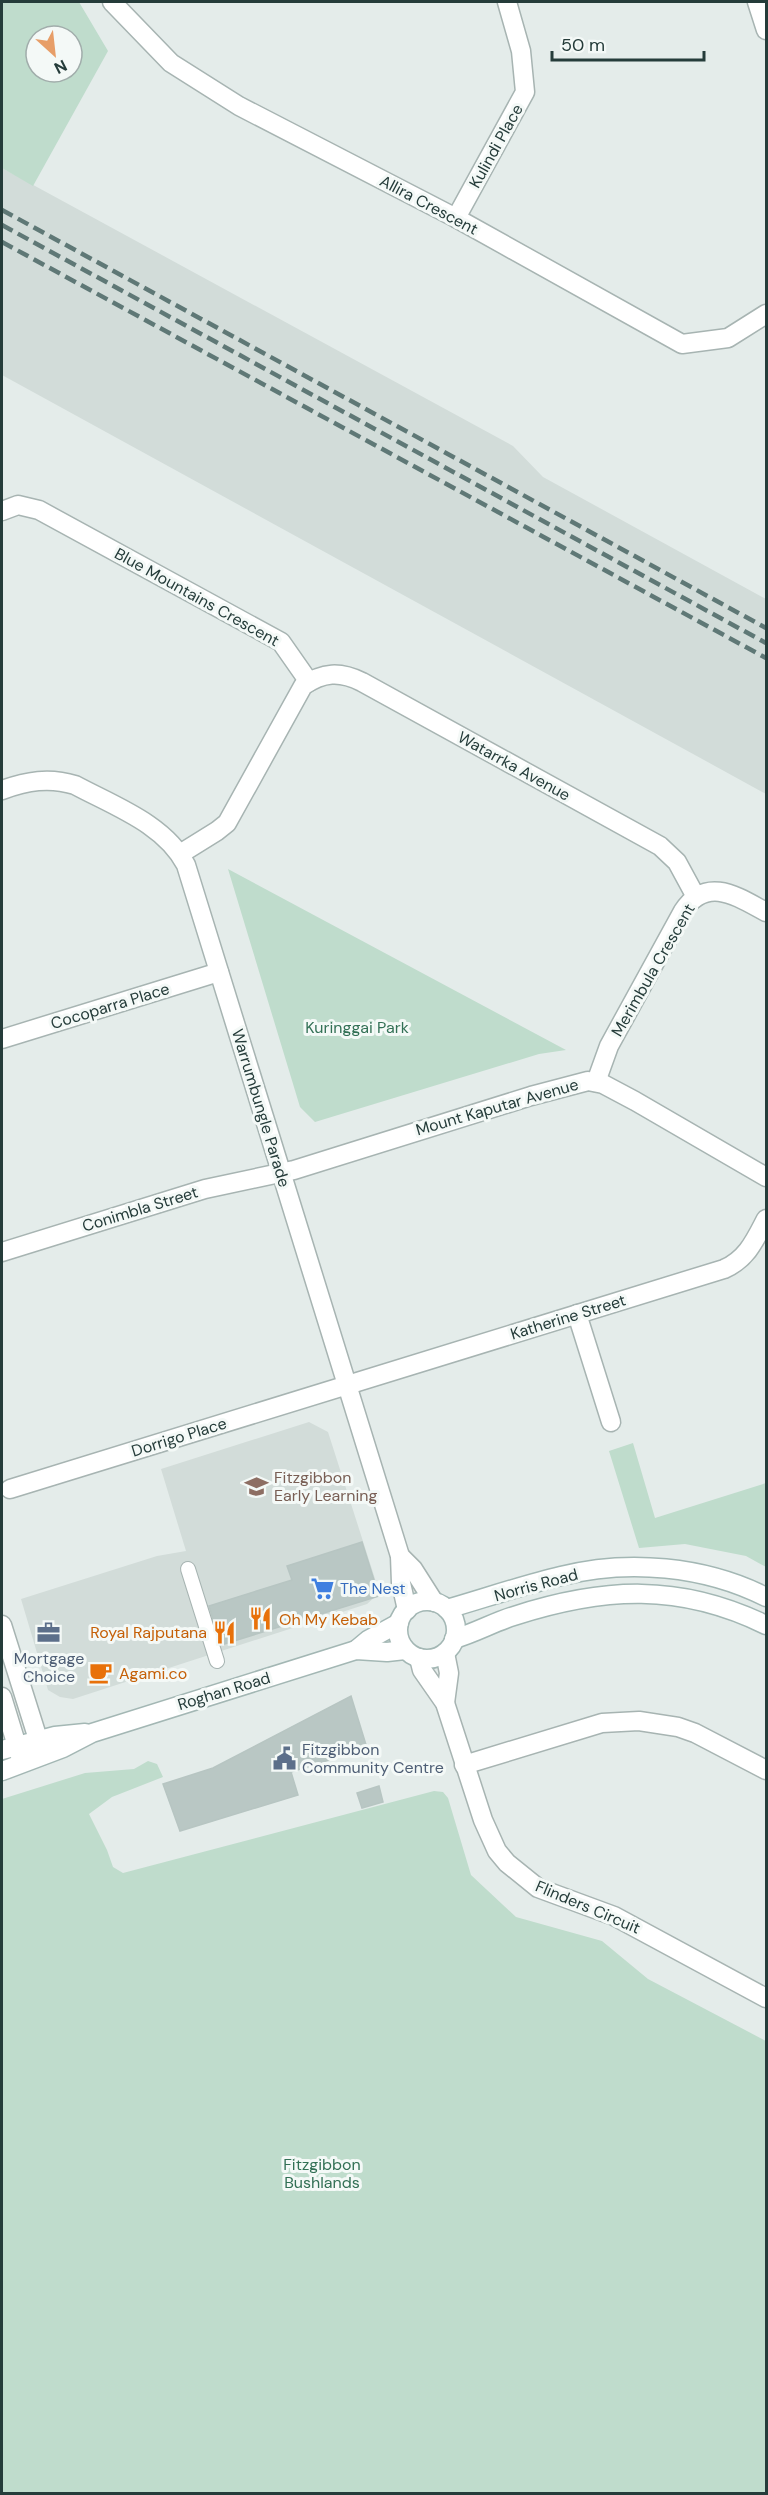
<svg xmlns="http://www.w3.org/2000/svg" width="768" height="2495" viewBox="0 0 768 2495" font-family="'DM Sans',sans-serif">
  <rect width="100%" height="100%" fill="#e4ecea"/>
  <g fill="#d2dcd9">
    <polygon points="2,168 513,446 543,477 766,599 766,794 2,375"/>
    <polygon points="309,1422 328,1432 377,1585 377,1595 367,1604 73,1699 60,1697 48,1690 21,1599 157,1556 186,1551 161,1469"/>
  </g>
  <g fill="#bfdccc" fill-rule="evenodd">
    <path d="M2,2h77l29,49 -75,135 -31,-18zM36,36h36v36h-36z"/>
    <polygon points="228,869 566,1050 539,1054 315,1122 300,1107"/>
    <polygon points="633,1443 655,1518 766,1483 766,1567 746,1556 685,1544 639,1548 609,1451"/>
    <polygon points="148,1761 157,1764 163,1777 112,1797 89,1814 107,1850 113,1867 123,1873 434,1791 443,1792 448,1798 471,1875 516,1917 602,1941 648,1979 766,2041 766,2493 2,2493 2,1799 85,1773 134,1769"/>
  </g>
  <g fill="#b9c7c4" stroke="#b7c5c2" stroke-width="1.5">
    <polygon points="362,1542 379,1596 221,1645 209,1606 292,1580 287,1566"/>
    <polygon points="351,1696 367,1748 291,1772 298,1795 180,1831 163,1784 213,1768"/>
    <polygon points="379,1786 383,1802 362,1808 357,1793"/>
  </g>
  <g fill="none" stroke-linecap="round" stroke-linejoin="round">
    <defs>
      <polyline id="pedestrian" points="188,1569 217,1661"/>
      <g id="minor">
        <polyline points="112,2 171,63 239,106 456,218 682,344 728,338 766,314"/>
        <polyline points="757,2 766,30"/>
        <polyline points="456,218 525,92 521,51 507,2"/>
        <polyline points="2,511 18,505 39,510 281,642 309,682"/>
        <path d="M2,790c25,-9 47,-13 73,-5 39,21 90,39 111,80l214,691 1,27 6,27"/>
        <path d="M180,854l37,-23 10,-8 76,-137c20,-14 37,-15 59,-4l298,164 17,16 19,35"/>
        <polyline points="2,1039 219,972"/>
        <path d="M596,1082l13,-36 74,-135c24,-36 55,-14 83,1"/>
        <polyline points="2,1252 205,1189 294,1170 531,1096 588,1081 603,1084 635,1101 766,1177"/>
        <polyline points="577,1314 611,1422"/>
        <path d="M10,1489l714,-220c23,-10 31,-29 42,-50"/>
        <polyline points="400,1556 413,1569 434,1602"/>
        <polyline points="419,1658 422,1670 445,1703 483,1820 497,1851 507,1863 538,1888 614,1916 766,1998"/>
        <polyline points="445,1703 449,1673 445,1653"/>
        <polyline points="464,1765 602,1723 639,1721 678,1727 695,1733 766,1770"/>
      </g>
      <g id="tertiary">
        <polyline points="2,1625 43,1755"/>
        <polyline points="2,1697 21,1759"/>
      </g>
      <g id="secondary">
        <circle cx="427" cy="1630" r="29"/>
        <path d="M447,1609c38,-11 76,-24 114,-33 67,-17 144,-10 205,21"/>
        <path d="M454,1639c21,-6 40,-17 60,-23 90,-29 166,-33 252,9"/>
        <polyline points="356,1650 368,1640 399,1623"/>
        <polyline points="2,1750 55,1736 85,1733"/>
        <polyline points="2,1771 63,1748 92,1733 356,1650 387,1652 405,1650"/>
      </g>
    </defs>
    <use href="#pedestrian" stroke="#a7b4b2" stroke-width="16"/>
    <use href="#minor" stroke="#a7b4b2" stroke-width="21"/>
    <use href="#tertiary" stroke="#a7b4b2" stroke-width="21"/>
    <use href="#secondary" stroke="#a3b7b4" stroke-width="21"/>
    <use href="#pedestrian" stroke="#fff" stroke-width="14"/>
    <use href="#minor" stroke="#fff" stroke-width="18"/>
    <use href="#tertiary" stroke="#fff" stroke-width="18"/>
    <use href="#secondary" stroke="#fff" stroke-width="18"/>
    <g stroke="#5f7876" stroke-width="4.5" stroke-dasharray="12 6" stroke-linecap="butt">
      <polyline points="2,210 766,628"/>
      <polyline points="2,225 766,643"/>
      <polyline points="2,242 766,658"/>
    </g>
  </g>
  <defs>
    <symbol id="school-bare" viewBox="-9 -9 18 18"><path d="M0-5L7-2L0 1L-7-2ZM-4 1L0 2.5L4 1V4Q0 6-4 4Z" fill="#8d6e63" stroke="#f4f9f7" stroke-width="2.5" paint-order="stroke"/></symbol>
    <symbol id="supermarket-bare" viewBox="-9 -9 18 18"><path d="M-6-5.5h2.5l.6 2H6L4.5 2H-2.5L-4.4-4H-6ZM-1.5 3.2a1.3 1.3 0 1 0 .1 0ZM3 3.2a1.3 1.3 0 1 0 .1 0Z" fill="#3f7fe0" stroke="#f4f9f7" stroke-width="2.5" paint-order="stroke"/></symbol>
    <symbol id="restaurant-bare" viewBox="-9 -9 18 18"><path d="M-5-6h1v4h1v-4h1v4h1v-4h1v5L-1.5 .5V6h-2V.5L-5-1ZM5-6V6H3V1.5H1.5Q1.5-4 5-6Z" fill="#e8710a" stroke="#f4f9f7" stroke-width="2.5" paint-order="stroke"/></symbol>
    <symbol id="office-bare" viewBox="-9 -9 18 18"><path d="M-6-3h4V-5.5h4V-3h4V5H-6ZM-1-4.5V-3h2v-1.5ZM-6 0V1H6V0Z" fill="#5c6f8a" stroke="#f4f9f7" stroke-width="2.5" paint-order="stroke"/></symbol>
    <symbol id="cafe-bare" viewBox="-9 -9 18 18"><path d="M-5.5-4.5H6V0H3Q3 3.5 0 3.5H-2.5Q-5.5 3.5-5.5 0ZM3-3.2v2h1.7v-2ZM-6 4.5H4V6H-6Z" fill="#e8710a" stroke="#f4f9f7" stroke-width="2.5" paint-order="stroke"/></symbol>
    <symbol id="civic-bare" viewBox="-9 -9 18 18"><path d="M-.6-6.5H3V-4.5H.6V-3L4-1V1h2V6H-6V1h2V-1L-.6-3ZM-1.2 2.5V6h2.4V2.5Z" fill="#5c6f8a" stroke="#f4f9f7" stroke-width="2.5" paint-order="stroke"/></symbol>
  </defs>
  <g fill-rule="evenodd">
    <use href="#school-bare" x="240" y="1470" width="33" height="33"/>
    <use href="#supermarket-bare" x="306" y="1572" width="33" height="33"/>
    <use href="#restaurant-bare" x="244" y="1602" width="33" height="33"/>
    <use href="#restaurant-bare" x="208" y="1616" width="33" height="33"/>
    <use href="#office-bare" x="32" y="1616" width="33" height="33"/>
    <use href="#cafe-bare" x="84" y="1656" width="33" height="33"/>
    <use href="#civic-bare" x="268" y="1742" width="33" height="33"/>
  </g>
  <g text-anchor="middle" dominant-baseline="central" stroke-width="6" stroke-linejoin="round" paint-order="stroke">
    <g font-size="16" fill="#253c3a" stroke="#f4f9f7">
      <text transform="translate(496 146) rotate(-61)">Kulindi Place</text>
      <text transform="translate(429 205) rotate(28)">Allira Crescent</text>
      <text transform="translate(197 597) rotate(29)">Blue Mountains Crescent</text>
      <text transform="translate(514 766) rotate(29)">Watarrka Avenue</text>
      <text transform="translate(653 970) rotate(-60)">Merimbula Crescent</text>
      <text transform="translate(110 1006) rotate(-17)">Cocoparra Place</text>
      <text transform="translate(497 1107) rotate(-16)">Mount Kaputar Avenue</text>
      <text transform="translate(261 1108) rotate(73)">Warrumbungle Parade</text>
      <text transform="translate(140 1209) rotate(-17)">Conimbla Street</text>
      <text transform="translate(568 1317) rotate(-17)">Katherine Street</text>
      <text transform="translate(179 1437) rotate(-17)">Dorrigo Place</text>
      <text transform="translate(536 1585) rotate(-15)">Norris Road</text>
      <text transform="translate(224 1691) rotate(-17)">Roghan Road</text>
      <text transform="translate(588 1907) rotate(23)">Flinders Circuit</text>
    </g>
    <g font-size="16" fill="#327055" stroke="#f4f9f7">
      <text x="357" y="1027">Kuringgai Park</text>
      <text x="322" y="2164">Fitzgibbon<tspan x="322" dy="18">Bushlands</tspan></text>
    </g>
    <g font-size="16" fill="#785e54" stroke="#f4f9f7" text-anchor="start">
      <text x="274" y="1477">Fitzgibbon<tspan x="274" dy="18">Early Learning</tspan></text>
    </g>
    <g font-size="16" fill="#366cbe" stroke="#f4f9f7" text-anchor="start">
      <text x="340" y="1588">The Nest</text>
    </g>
    <g font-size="16" fill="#c56008" stroke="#f4f9f7" text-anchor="start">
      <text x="279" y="1619">Oh My Kebab</text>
      <text x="207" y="1632" text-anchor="end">Royal Rajputana</text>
      <text x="119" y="1673">Agami.co</text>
    </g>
    <g font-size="16" fill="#4e5e75" stroke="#f4f9f7">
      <text x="49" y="1658">Mortgage<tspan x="49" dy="18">Choice</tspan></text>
      <text x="302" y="1749" text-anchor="start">Fitzgibbon<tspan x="302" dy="18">Community Centre</tspan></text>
    </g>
  </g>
  <rect width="768" height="2495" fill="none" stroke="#253c3a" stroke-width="6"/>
  <g transform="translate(54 54) rotate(153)"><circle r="28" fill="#f4f9f7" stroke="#a1adab" stroke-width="1.5"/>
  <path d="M0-4.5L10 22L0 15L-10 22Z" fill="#e79e68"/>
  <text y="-9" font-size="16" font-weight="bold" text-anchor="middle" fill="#253c3a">N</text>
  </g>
  <path d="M552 51v9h152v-9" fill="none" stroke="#253c3a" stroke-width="3"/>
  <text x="561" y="51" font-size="18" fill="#253c3a" stroke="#f4f9f7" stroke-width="4.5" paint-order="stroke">50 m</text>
</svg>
